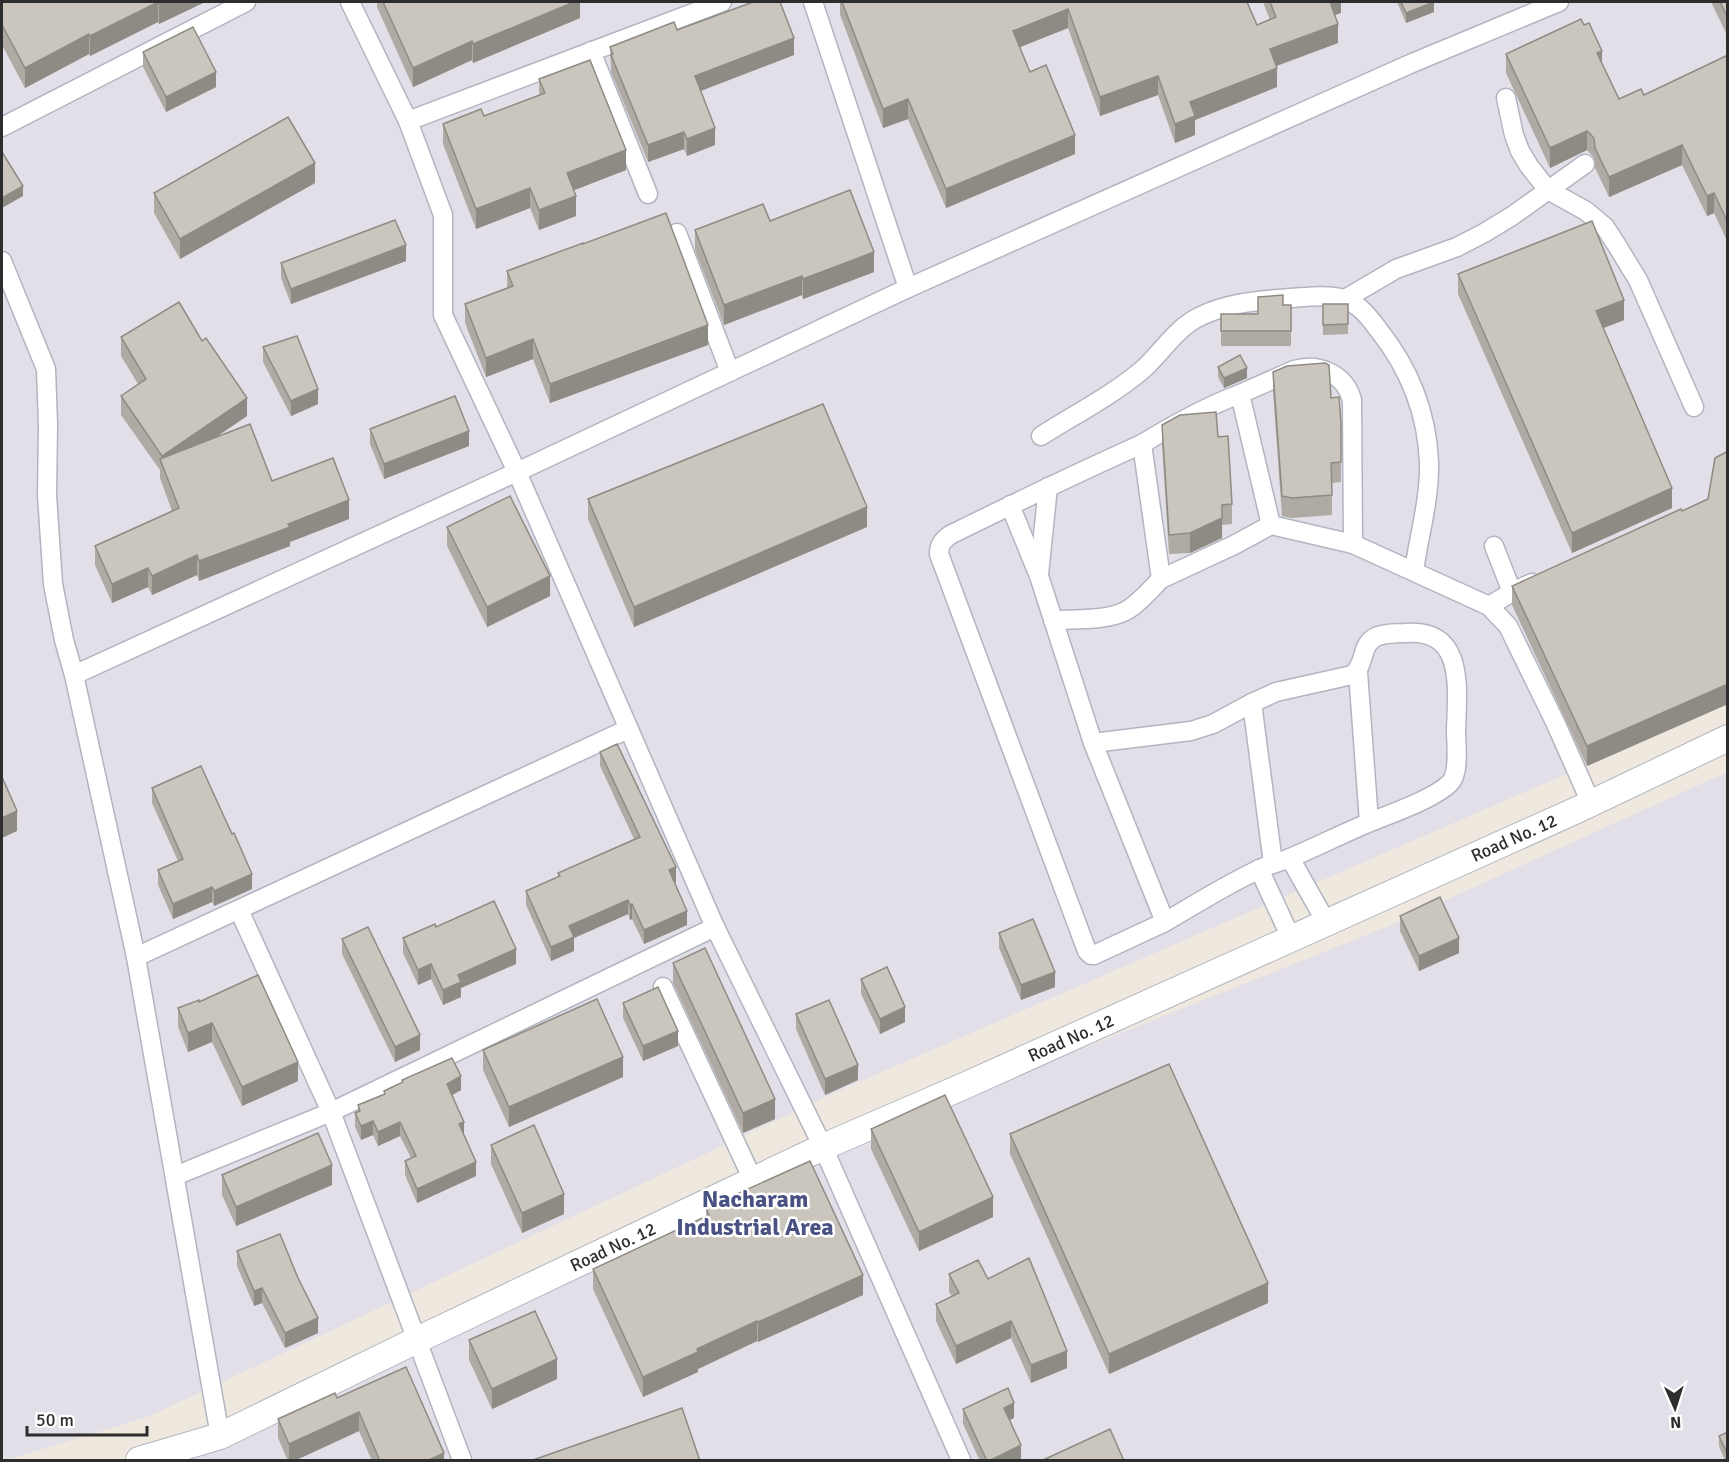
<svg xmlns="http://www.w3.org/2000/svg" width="1729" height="1462" viewBox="0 0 1729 1462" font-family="Signika,sans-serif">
  <rect width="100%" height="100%" fill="#efe8df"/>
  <g fill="#e2dfe8">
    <polygon points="2,2 1727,2 1727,704 845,1088 150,1416 7,1460 2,1460"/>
    <polygon points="1727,772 1727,1460 179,1460 829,1150 1384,928"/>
  </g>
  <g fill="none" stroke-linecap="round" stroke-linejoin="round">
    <defs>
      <g id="street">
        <polyline points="350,2 408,121 443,215 443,315 517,472 715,927 823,1147 961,1460"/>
        <polyline points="813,2 908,288"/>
        <polyline points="591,51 648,194"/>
        <polyline points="1506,98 1514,135 1520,151 1529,166 1548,190 1586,211 1605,227 1616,244 1638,280 1694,407"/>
        <polyline points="408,121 722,2"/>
        <polyline points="2,127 246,2"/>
        <polyline points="677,233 730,372"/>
        <polyline points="2,261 46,369 48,425 47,495 53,584 64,640 74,675 136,957 220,1436"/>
        <polyline points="1345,299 1396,269 1457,247 1484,233 1512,216 1585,164"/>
        <path d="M1240,394c-35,13 -67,31 -98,50l19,135 73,-34 37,-20 82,19 136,62 19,20 47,96 36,81"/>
        <path d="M1041,436c33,-21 70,-40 100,-65 20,-17 35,-44 60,-55 28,-14 58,-15 89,-18 17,-1 37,-4 54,1 15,5 25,18 34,30 31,39 49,83 51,133 1,37 -10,73 -15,109"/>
        <path d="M1010,505l29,71 54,167 72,179 -71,33h-3l-4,-4 -148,-397c0,-9 3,-13 11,-19 63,-31 127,-62 192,-91"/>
        <path d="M1271,525l-31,-131 54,-24c25,-7 51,4 58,30l1,144"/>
        <polyline points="1494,546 1512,592"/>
        <polyline points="1039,574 1048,487"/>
        <polyline points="1489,606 1512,592 1532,583"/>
        <path d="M1053,620c22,-1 58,1 76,-11 12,-8 22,-20 32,-30"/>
        <polyline points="1358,672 1369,822"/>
        <polyline points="74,675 517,472 908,288 1410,64 1559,2"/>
        <polyline points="1252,703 1273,863"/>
        <path d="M1093,743l98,-12 22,-7 39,-21 24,-11 76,-17c15,-10 7,-32 26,-39 9,-3 18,-3 27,-3 61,-5 52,56 51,98 0,13 4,42 -6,52 -16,16 -60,31 -82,40 -26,11 -52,24 -78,35 -10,4 -20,6 -30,11 -33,15 -64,35 -95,53"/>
        <polyline points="1290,858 1326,922"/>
        <polyline points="1259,869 1291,938"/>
        <polyline points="239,910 331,1112 462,1460"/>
        <polyline points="136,957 628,729"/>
        <polyline points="663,987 753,1180"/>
        <polyline points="175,1176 331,1112 715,927"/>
      </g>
      <polyline id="secondary" points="139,1460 220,1436 417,1340 823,1147 964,1086 1579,809 1728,738"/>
    </defs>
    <use href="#street" stroke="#b2b5c1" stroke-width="21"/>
    <use href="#secondary" stroke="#b2b5c1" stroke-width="28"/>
    <use href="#street" stroke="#fff" stroke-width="18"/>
    <use href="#secondary" stroke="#fff" stroke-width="26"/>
  </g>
  <g fill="#afaaa3">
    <polygon points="2,2 205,2 159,24 158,22 90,56 89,54 25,88 2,45"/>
    <polygon points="377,2 580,2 580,18 473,63 472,60 413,87 377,7"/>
    <polygon points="840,2 1247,2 1257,25 1270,20 1263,2 1341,2 1341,13 1335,15 1338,43 1277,66 1277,87 1195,120 1195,135 1175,143 1158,95 1100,116 1068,28 1020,47 1030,72 1075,154 946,208 908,119 883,128 840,15"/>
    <polygon points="1397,2 1434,2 1434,12 1406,23"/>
    <polygon points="1711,2 1728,2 1728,37"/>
    <polygon points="677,30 794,55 701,91 715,145 687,156 684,149 648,162 611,72 610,47"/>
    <polygon points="143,52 216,87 166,112 143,67"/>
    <polygon points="1506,54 1602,63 1619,99 1644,95 1728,55 1728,243 1714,213 1707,216 1682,165 1609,197 1595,168 1594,158 1587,150 1550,168 1506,73"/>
    <polygon points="539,79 626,170 574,190 576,216 539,230 530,208 476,229 443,144 443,124 484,116 539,95"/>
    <polygon points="315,183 180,259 154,213 154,193"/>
    <polygon points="770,221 874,272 803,299 802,295 724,325 695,250 695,230"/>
    <polygon points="583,244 708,345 550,403 533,359 486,377 465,323 465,304 507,288 507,271"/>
    <polygon points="406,261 291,304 281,278 281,263"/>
    <polygon points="1458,274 1624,320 1603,328 1672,508 1572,553 1458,294"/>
    <polygon points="1323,304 1348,304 1348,334 1323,335"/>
    <polygon points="1283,305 1291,305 1291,346 1221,346 1221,314 1258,314"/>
    <polygon points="121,337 247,416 217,436 272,481 349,519 290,542 290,546 199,581 197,575 152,595 148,587 112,603 95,565 95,546 172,511 160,478 160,470 121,415 121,396 138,384 121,356"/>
    <polygon points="263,347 318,404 291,416 263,362"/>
    <polygon points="1218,367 1247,378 1224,388 1218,377"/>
    <polygon points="1273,372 1331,398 1341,422 1341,482 1332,483 1332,515 1292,518 1282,516 1273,392"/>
    <polygon points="1162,425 1218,437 1232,504 1232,524 1222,525 1222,538 1190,553 1169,554 1162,445"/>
    <polygon points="370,429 469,446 384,479 370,444"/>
    <polygon points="1728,451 1728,704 1587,766 1512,605 1512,586 1708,499"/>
    <polygon points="588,499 867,527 634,627 588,519"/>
    <polygon points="447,527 550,596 487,627 447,546"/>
    <polygon points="600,752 676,882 675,882 687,925 644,944 632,919 630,920 628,914 574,938 574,951 551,961 526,905 526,891 558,877 558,873 634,839 600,766"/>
    <polygon points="152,788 252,889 214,906 212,902 173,919 158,885 158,870 178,861 152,803"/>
    <polygon points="1400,916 1459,953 1419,971 1400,931"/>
    <polygon points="436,927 516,964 461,988 461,997 443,1005 431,979 418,985 403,953 403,938"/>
    <polygon points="999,933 1055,987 1021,1000 999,948"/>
    <polygon points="342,939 420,1050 395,1062 342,954"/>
    <polygon points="673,963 775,1119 743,1133 673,983"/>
    <polygon points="861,979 905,1022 880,1034 861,994"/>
    <polygon points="199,1002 298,1081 242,1106 212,1042 188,1052 178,1027 178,1008"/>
    <polygon points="623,1003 678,1046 643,1061 623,1018"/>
    <polygon points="796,1014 858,1080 825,1095 796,1029"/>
    <polygon points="483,1050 623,1077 509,1127 483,1070"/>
    <polygon points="402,1080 461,1090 452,1095 476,1176 417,1203 405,1175 405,1161 411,1158 400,1136 378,1146 373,1135 361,1140 355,1127 355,1113 358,1112 358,1105 384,1094 384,1091 402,1083"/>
    <polygon points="871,1129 993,1217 919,1251 871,1149"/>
    <polygon points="1010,1134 1268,1303 1109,1374 1010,1154"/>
    <polygon points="491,1145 564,1214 522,1233 491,1164"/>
    <polygon points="222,1175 332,1185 236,1226 222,1195"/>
    <polygon points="706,1208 863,1295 758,1342 757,1341 698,1369 698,1372 643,1397 593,1289 593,1269 706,1216"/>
    <polygon points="237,1251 318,1333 285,1348 262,1303 254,1306 237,1266"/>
    <polygon points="949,1274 988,1279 1067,1368 1031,1383 1011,1338 956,1364 936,1321 936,1304 952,1296 949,1292"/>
    <polygon points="469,1340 557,1379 492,1409 469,1360"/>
    <polygon points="337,1398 444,1461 372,1461 359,1431 294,1461 288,1461 278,1438 278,1419"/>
    <polygon points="963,1409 1014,1418 1009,1420 1021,1460 980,1461 963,1424"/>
    <polygon points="1728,1432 1728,1461 1725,1461 1719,1446 1719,1436"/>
  </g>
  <g fill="#8e8b84">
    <polygon points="158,2 158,22 90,56 90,36"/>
    <polygon points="165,2 205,2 159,24 159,4"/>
    <polygon points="574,2 580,2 580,18 473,63 473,44"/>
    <polygon points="1329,2 1341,2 1341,13 1329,17"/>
    <polygon points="1434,2 1434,12 1406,23 1406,13"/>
    <polygon points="1068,9 1068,28 1013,50 1013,31"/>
    <polygon points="1338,24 1338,43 1270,68 1270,49"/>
    <polygon points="89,34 89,54 25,88 25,68"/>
    <polygon points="794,38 794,55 695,93 695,76"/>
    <polygon points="472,41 472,60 413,87 413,68"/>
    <polygon points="1602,51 1602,71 1597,53"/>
    <polygon points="1277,68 1277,87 1195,120 1195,135 1175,143 1175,124 1190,102"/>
    <polygon points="216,72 216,87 166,112 166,97"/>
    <polygon points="1158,76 1158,95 1100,116 1100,97"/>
    <polygon points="908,99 908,119 883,128 883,109"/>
    <polygon points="715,128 715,145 687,156 687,139"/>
    <polygon points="1587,131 1587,150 1550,168 1550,148"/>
    <polygon points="684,132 684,149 648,162 648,145"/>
    <polygon points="1075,135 1075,154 946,208 946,189"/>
    <polygon points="1682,145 1682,165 1609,197 1609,177"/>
    <polygon points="626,150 626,170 567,193 567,173"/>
    <polygon points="315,163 315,183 180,259 180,239"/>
    <polygon points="23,186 23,196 2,208 2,198"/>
    <polygon points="530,188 530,208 476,229 476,209"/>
    <polygon points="1714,193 1714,213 1707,216 1707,196"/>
    <polygon points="576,196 576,216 539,230 539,210"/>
    <polygon points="406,245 406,261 291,304 291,289"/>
    <polygon points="874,252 874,272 803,299 803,279"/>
    <polygon points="802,276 802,295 724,325 724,305"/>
    <polygon points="1624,300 1624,320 1596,331 1596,311"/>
    <polygon points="708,325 708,345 550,403 550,384"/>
    <polygon points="533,339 533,359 486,377 486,358"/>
    <polygon points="1247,368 1247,378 1224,388 1224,378"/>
    <polygon points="318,389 318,404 291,416 291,401"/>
    <polygon points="247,398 247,416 165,472 162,465 162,456"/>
    <polygon points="469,431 469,446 384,479 384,464"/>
    <polygon points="1672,488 1672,508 1572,553 1572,533"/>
    <polygon points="349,500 349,519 290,542 290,546 199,581 199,561 288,524"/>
    <polygon points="867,507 867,527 634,627 634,607"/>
    <polygon points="1222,518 1222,538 1190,553 1190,533"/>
    <polygon points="197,555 197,575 152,595 152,576"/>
    <polygon points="148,568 148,587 112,603 112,584"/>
    <polygon points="550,576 550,596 487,627 487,607"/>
    <polygon points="1728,684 1728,704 1587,766 1587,746"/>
    <polygon points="17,811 17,831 2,838 2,818"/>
    <polygon points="676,867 676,882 669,884 669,870"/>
    <polygon points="252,874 252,889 214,906 214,891"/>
    <polygon points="212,887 212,902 173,919 173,904"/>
    <polygon points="628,900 628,914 574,938 574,951 551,961 551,947 569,926"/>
    <polygon points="632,904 632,919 630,920 630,905"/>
    <polygon points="687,911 687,925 644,944 644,930"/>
    <polygon points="1459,938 1459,953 1419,971 1419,956"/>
    <polygon points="516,949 516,964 461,988 461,997 443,1005 443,990 458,975"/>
    <polygon points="431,964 431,979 418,985 418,970"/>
    <polygon points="1055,972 1055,987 1021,1000 1021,985"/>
    <polygon points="905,1007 905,1022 880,1034 880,1019"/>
    <polygon points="212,1023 212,1042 188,1052 188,1033"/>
    <polygon points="678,1031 678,1046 643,1061 643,1046"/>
    <polygon points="420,1035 420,1050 395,1062 395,1047"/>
    <polygon points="623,1057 623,1077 509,1127 509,1107"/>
    <polygon points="298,1062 298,1081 242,1106 242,1087"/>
    <polygon points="858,1065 858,1080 825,1095 825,1079"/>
    <polygon points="461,1076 461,1090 447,1098 447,1084"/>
    <polygon points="775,1099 775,1119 743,1133 743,1113"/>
    <polygon points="373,1121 373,1135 361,1140 361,1126"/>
    <polygon points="400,1122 400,1136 378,1146 378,1132"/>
    <polygon points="464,1122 464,1136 459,1124"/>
    <polygon points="476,1162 476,1176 417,1203 417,1189"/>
    <polygon points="332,1165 332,1185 236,1226 236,1207"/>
    <polygon points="564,1194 564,1214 522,1233 522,1213"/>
    <polygon points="993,1197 993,1217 919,1251 919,1232"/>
    <polygon points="863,1275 863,1295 758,1342 758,1322"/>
    <polygon points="1268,1283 1268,1303 1109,1374 1109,1354"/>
    <polygon points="262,1288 262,1303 254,1306 254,1291"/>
    <polygon points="318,1318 318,1333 285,1348 285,1333"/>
    <polygon points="757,1321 757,1341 698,1369 698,1372 643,1397 643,1377 697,1349"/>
    <polygon points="1011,1321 1011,1338 956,1364 956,1346"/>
    <polygon points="1067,1351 1067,1368 1031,1383 1031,1365"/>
    <polygon points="557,1359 557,1379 492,1409 492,1389"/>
    <polygon points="1014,1403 1014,1418 1004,1423 1004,1408"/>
    <polygon points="359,1412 359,1431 294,1461 289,1461 289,1444"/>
    <polygon points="1021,1445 1021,1461 989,1461"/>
    <polygon points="444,1453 444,1461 427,1461"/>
  </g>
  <g fill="#cbc6bd" stroke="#8e8b84" stroke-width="1.5">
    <polygon points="2,2 165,2 159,4 158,2 90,36 89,34 25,68 2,25"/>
    <polygon points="383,2 574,2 473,44 472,41 413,68"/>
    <polygon points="753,2 780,2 794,38 695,76 715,128 687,139 684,132 648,145 611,55 613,54 610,47 674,22 677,30"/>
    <polygon points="842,2 1247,2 1257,25 1276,17 1270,2 1330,2 1338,24 1270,49 1277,68 1190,102 1195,116 1175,124 1158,76 1100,97 1068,9 1013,31 1030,72 1046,65 1075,135 946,189 908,99 883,109"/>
    <polygon points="1401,2 1434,2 1406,13"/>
    <polygon points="1720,2 1728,2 1728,18"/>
    <polygon points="1581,19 1584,25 1589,23 1602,51 1597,53 1619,99 1641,89 1644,95 1728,55 1728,223 1714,193 1707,196 1682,145 1609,177 1595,148 1594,138 1587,131 1550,148 1506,54"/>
    <polygon points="193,27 216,72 166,97 143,52"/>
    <polygon points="590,60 626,150 567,173 576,196 539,210 530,188 476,209 443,124 481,109 484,116 545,93 539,79"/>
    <polygon points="288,117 315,163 180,239 154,193"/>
    <polygon points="2,152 23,186 2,198"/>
    <polygon points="850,190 874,252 803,279 802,276 724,305 695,230 763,204 770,221"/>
    <polygon points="666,213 708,325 550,384 533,339 486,358 465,304 513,286 507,271 583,243 583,244"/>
    <polygon points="395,220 406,245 291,289 281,263"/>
    <polygon points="1592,221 1624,300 1596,311 1672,488 1572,533 1458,274"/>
    <polygon points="1283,295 1283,305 1291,305 1291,331 1221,331 1221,314 1258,314 1258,297"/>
    <polygon points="179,302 202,341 206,338 247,398 162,456 121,396 146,379 121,337"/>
    <polygon points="1323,304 1348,304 1348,324 1323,325"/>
    <polygon points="297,336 318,389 291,401 263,347"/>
    <polygon points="1240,355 1247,368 1224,378 1218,367"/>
    <polygon points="1325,363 1329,365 1331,398 1339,397 1341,422 1341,462 1331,463 1332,495 1292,498 1282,496 1273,372 1287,366"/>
    <polygon points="455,396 469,431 384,464 370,429"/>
    <polygon points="823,404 867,507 634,607 588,499"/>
    <polygon points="1216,412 1218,437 1228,436 1232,504 1222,505 1222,518 1190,533 1169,535 1162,425 1180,415"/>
    <polygon points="250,424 272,481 333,458 349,500 288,524 290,527 199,561 197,555 152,576 148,568 112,584 95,546 179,508 160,459"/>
    <polygon points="1728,451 1728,684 1587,746 1512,586 1681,509 1682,511 1708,499 1715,458"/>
    <polygon points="510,496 550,576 487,607 447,527"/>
    <polygon points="617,744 676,867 669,870 687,911 644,930 632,904 630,905 628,900 569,926 574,937 551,947 526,891 560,876 558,873 640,837 600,752"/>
    <polygon points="201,766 232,834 234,833 252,874 214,891 212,887 173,904 158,870 183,859 152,788"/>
    <polygon points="2,777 17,811 2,818"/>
    <polygon points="1440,897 1459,938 1419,956 1400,916"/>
    <polygon points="494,901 516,949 458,975 461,982 443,990 431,964 418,970 403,938 435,924 436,927"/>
    <polygon points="1033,919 1055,972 1021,985 999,933"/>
    <polygon points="368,927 420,1035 395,1047 342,939"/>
    <polygon points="705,948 775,1099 743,1113 673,963"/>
    <polygon points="887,967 905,1007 880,1019 861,979"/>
    <polygon points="258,975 298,1062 242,1087 212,1023 188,1033 178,1008 199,1000 199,1002"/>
    <polygon points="658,987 678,1031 643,1046 623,1003"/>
    <polygon points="597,999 623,1057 509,1107 483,1050"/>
    <polygon points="829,1000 858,1065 825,1079 796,1014"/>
    <polygon points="452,1058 461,1076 447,1084 464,1122 459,1124 476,1162 417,1189 405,1161 416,1156 400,1122 378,1132 373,1121 361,1126 355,1113 360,1111 358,1105 385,1094 384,1091 403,1082 402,1080"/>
    <polygon points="1169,1064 1268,1283 1109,1354 1010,1134"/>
    <polygon points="945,1095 993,1197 919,1232 871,1129"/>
    <polygon points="534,1125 564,1194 522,1213 491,1145"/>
    <polygon points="318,1133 332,1165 236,1207 222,1175"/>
    <polygon points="810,1161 863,1275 758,1322 757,1321 697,1349 698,1352 643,1377 593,1269 709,1215 706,1208"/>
    <polygon points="280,1234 298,1278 318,1318 285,1333 262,1288 254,1291 237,1251"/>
    <polygon points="1029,1258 1067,1351 1031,1365 1011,1321 956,1346 936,1304 959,1293 949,1274 978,1260 988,1279"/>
    <polygon points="535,1311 557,1359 492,1389 469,1340"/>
    <polygon points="406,1367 444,1453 427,1461 380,1461 359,1412 289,1444 278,1419 335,1393 337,1398"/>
    <polygon points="1008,1388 1014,1403 1004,1408 1021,1445 989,1461 987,1461 963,1409"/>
    <polygon points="682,1408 700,1461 530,1461"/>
    <polygon points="1110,1429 1124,1461 1041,1461"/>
    <polygon points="1728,1432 1728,1455 1719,1436"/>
  </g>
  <g text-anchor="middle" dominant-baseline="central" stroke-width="5" stroke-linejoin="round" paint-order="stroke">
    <g font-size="18" fill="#2d2d2d" stroke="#fff">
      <text transform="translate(1514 838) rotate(-24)">Road No. 12</text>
      <text transform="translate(1071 1038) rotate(-24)">Road No. 12</text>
      <text transform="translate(613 1247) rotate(-25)">Road No. 12</text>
    </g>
    <g font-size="24" font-weight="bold" fill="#495282" stroke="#fff">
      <text x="755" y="1199">Nacharam<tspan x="755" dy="28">Industrial Area</tspan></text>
    </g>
  </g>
  <rect width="1729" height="1462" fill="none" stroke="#2d2d2d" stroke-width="6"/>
  <g transform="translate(1675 1408) rotate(177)" stroke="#ffffff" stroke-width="4.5" paint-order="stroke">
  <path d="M0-4.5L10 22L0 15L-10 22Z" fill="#2d2d2d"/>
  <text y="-9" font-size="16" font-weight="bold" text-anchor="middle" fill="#2d2d2d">N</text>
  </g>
  <path d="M27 1426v9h120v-9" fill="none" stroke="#2d2d2d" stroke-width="3"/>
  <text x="36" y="1426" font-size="18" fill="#2d2d2d" stroke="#ffffff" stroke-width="4.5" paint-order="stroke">50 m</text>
</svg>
